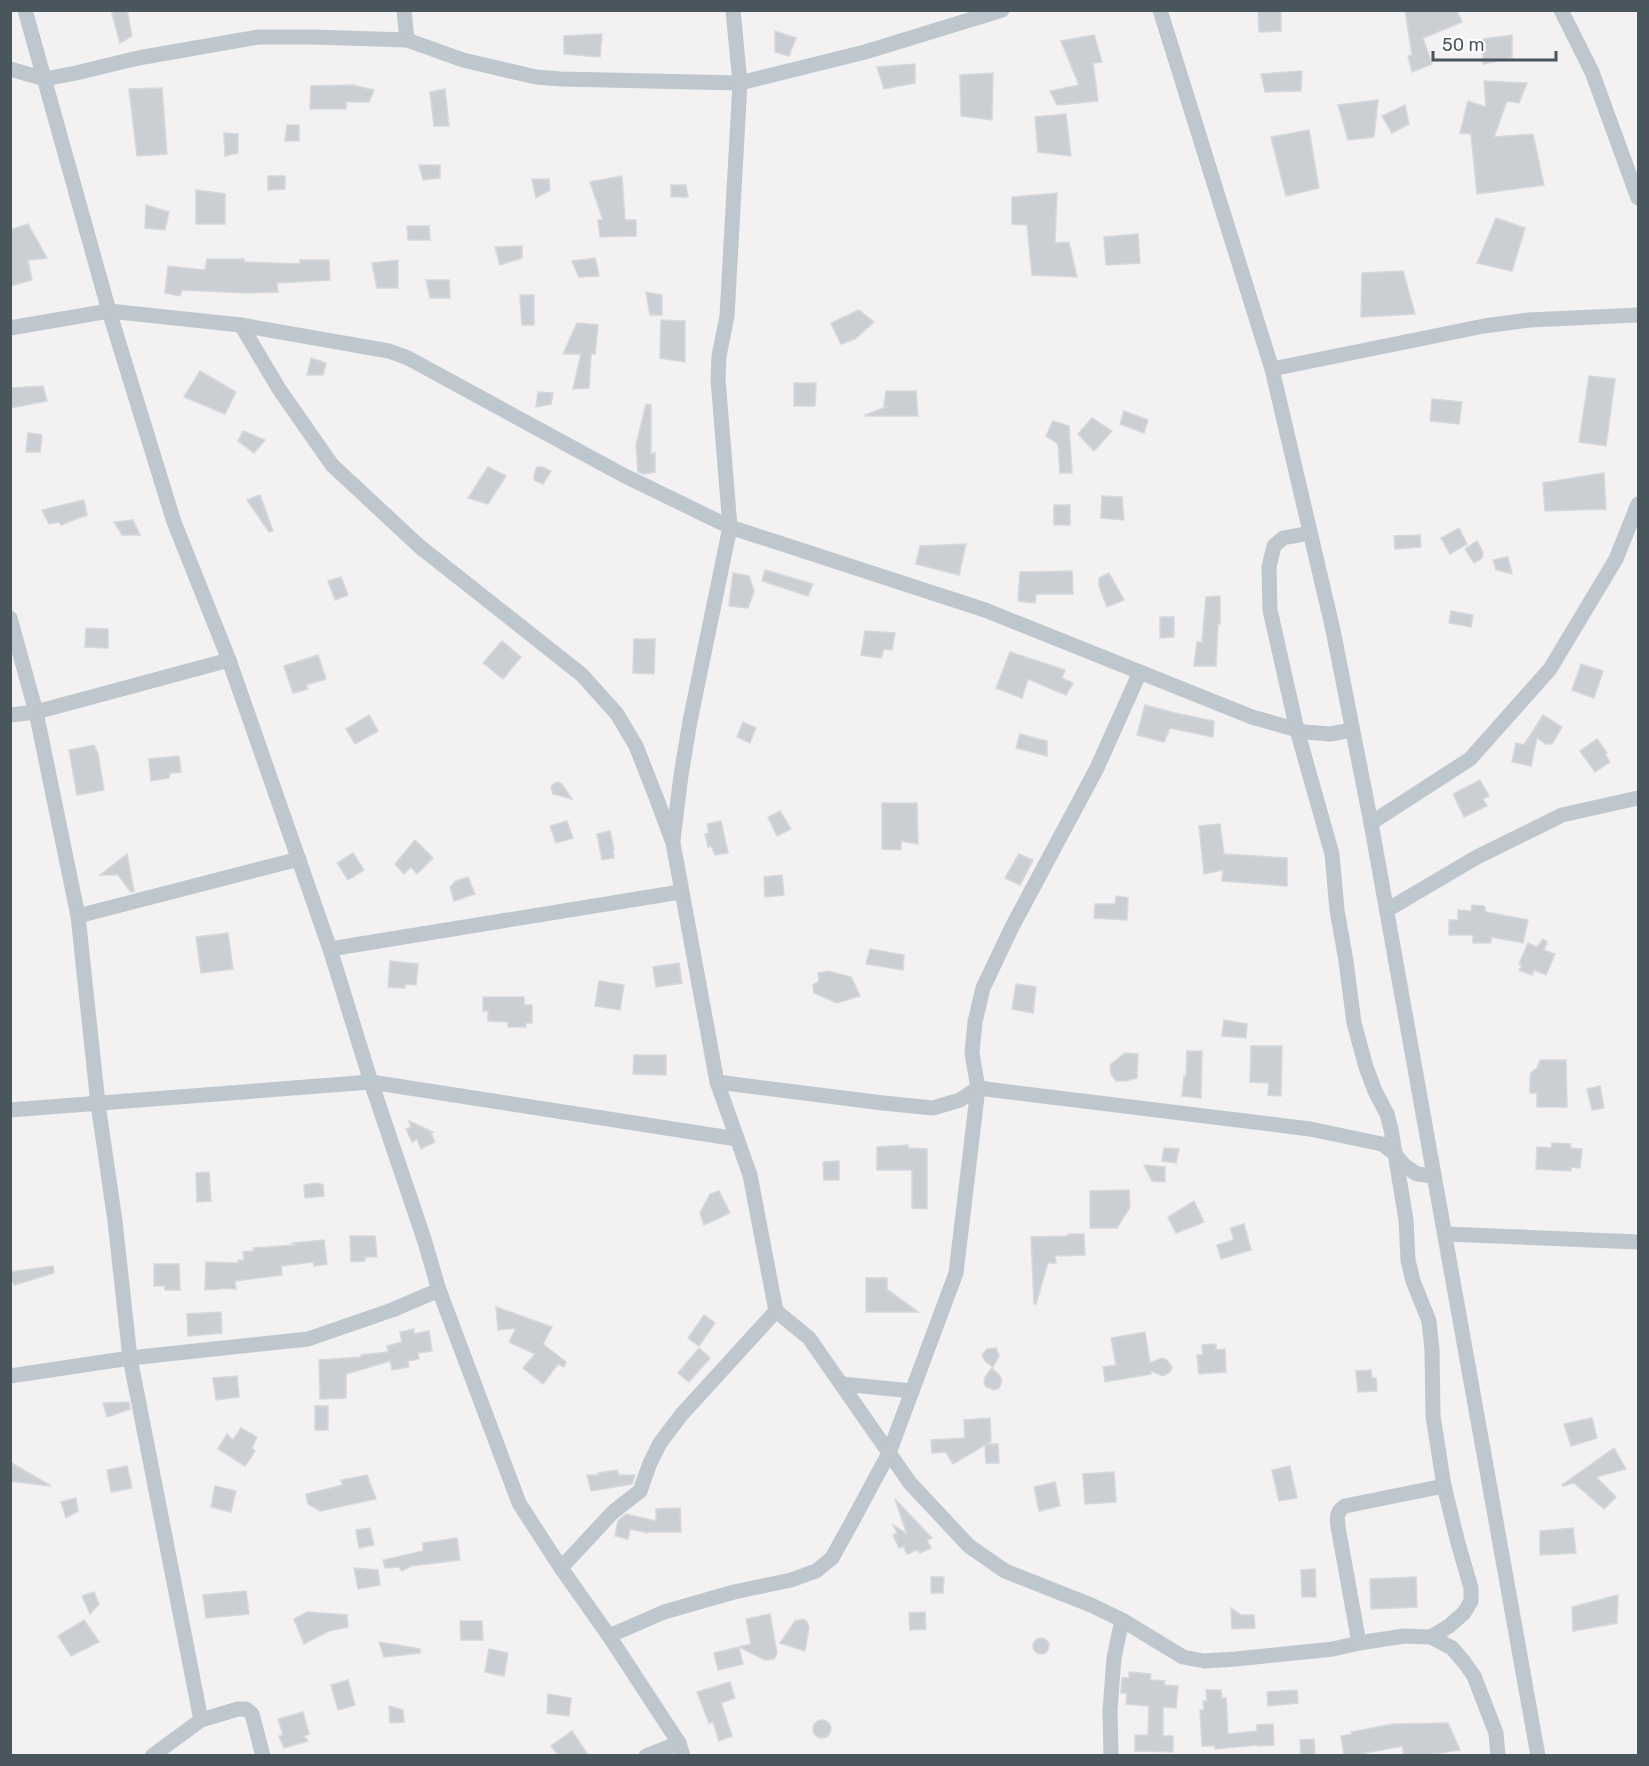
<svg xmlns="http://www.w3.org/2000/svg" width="1649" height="1766" viewBox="0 0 1649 1766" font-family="Rubik,sans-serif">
  <rect width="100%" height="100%" fill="#f3f1f1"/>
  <g fill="#cbcfd3" stroke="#d5d8dc" stroke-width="1.5">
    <polygon points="111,10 127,10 132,36 120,43"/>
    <polygon points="1258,10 1281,10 1281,31 1259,32"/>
    <polygon points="1405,10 1457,10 1462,22 1423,38 1432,64 1412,72 1408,56 1412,55"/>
    <polygon points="775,31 796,38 789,56 775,52"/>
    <polygon points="602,34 600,57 564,54 564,36"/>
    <polygon points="1094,35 1102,62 1093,63 1098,101 1057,105 1050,91 1079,85 1061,41"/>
    <polygon points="1512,35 1512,58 1483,64 1483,39"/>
    <polygon points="915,64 915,83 884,89 877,67"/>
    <polygon points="1302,71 1301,91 1265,92 1261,74"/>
    <polygon points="993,73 992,120 961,116 960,75"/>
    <polygon points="1484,81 1527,83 1519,103 1507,101 1494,137 1533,134 1544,185 1477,194 1471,134 1460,133 1468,101 1486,107"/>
    <polygon points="352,85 374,90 369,102 346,102 346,109 310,109 311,86"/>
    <polygon points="162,88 167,154 137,156 129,89"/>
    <polygon points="445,89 449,126 434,126 430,92"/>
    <polygon points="1378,100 1374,137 1348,140 1338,105"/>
    <polygon points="1405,105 1409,124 1392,133 1382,116"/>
    <polygon points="1066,114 1071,156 1038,152 1035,117"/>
    <polygon points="287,125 299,125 299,141 285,141"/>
    <polygon points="1309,130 1319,188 1286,196 1271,137"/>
    <polygon points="224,133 238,134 238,153 225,156"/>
    <polygon points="419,165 440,165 440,178 423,180"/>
    <polygon points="268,176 285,176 285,189 268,190"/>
    <polygon points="622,176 625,220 636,220 636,236 600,237 598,220 603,220 590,182"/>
    <polygon points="532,179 549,179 550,190 536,198"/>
    <polygon points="671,185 686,185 688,197 671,197"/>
    <polygon points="196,190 225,194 225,224 196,224"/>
    <polygon points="1057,193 1055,243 1069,242 1077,277 1032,275 1027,225 1012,224 1012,197"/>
    <polygon points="146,205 169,212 165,230 145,228"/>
    <polygon points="1496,218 1525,228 1512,271 1477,263"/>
    <polygon points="28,224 47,258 28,260 32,280 10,286 10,230"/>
    <polygon points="407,226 429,226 430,240 408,240"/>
    <polygon points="1138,234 1140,263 1106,265 1104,237"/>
    <polygon points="522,246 522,258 500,265 495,247"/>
    <polygon points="595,258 599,276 579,277 572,261"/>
    <polygon points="207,259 244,259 244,262 300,264 300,260 329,260 330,280 277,283 278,292 245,293 182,290 180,296 165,293 168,266 205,270"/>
    <polygon points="398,260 398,288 377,288 372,263"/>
    <polygon points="1403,271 1415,314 1361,317 1362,273"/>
    <polygon points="426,280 449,280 450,298 430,298"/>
    <polygon points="646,292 662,295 662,315 650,315"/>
    <polygon points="520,295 534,295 534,325 522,325"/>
    <polygon points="859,310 874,322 855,339 841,344 831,323"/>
    <polygon points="661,320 685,321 685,362 660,358"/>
    <polygon points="577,323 598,325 595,354 591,354 589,388 573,389 581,354 563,354"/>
    <polygon points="311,358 326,363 323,375 307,375"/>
    <polygon points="200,371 236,392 225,414 184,397"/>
    <polygon points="1589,376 1615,379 1606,446 1579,442"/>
    <polygon points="794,383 816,383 815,406 794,406"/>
    <polygon points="43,386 47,401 10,408 10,388"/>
    <polygon points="886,391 916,391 918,416 866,416 865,415 889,406 884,406"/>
    <polygon points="538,392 553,393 551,404 536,407"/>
    <polygon points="1432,399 1462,402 1459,424 1430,421"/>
    <polygon points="646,404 651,405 651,454 655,453 655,472 644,474 638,472 636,445"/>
    <polygon points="1124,411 1148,420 1144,433 1120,424"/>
    <polygon points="1092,418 1112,431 1094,451 1078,434"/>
    <polygon points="1053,421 1069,426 1072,473 1060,473 1058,444 1046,436"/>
    <polygon points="243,431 265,440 254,453 238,441"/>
    <polygon points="28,433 42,435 40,452 26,452"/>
    <polygon points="488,467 506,476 488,504 468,498"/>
    <polygon points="537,467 543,467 551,471 543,484 534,480 534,475"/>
    <polygon points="1604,473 1606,509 1545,511 1543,483"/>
    <polygon points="260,495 273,531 269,532 247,500"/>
    <polygon points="1102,496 1122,497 1124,520 1101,518"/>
    <polygon points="84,500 87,515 61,525 59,522 49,524 42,510"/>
    <rect x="1054" y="505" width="16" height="20"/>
    <polygon points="133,520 140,535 122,535 114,522"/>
    <polygon points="1459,528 1467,544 1450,554 1441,538"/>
    <polygon points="1420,535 1421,547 1395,549 1394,536"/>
    <polygon points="1477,541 1483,552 1482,558 1474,563 1465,549"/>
    <polygon points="966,544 959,575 916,564 920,546"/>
    <polygon points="1508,557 1512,574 1496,570 1493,560"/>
    <polygon points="765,570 813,584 808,596 762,581"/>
    <polygon points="1072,571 1073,594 1036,594 1035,603 1018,601 1020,572"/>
    <polygon points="733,573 749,576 754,591 748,608 729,606"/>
    <polygon points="1109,573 1124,600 1107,607 1099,586 1099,578"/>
    <polygon points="341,577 348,595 335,600 328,581"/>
    <polygon points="1220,596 1220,624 1218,624 1216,666 1194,666 1197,642 1202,642 1206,597"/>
    <polygon points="1451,611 1473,615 1471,627 1449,623"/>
    <polygon points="1160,617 1174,617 1174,637 1160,638"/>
    <polygon points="86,628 108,629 108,648 85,647"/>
    <polygon points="865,631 895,633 892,650 884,649 881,658 861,655"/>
    <polygon points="634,639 655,639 654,674 633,673"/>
    <polygon points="502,641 521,657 503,679 483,663"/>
    <polygon points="1010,652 1065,670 1062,678 1073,683 1066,695 1028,679 1022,698 996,688"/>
    <polygon points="318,655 326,679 306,685 308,689 293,693 284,666"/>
    <polygon points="1581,664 1603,671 1594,698 1572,690"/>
    <polygon points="1145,705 1175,713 1214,721 1213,737 1170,728 1164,742 1137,735"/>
    <polygon points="369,715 378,731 355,744 346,729"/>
    <polygon points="1543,715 1562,727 1552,744 1546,744 1537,738 1531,766 1512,762 1516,743 1524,745"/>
    <polygon points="743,722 756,728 750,743 737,737"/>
    <polygon points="1020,734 1047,741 1047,756 1016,748"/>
    <polygon points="1597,739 1607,753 1605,754 1610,762 1595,772 1580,751"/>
    <polygon points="94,745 98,754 104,790 77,795 69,750"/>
    <polygon points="179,756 181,772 170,773 169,778 151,781 149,759"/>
    <polygon points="1480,780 1489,796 1483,799 1487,806 1464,817 1453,794"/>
    <polygon points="557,782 562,784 572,799 553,794 551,786"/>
    <polygon points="882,803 917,803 918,844 901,841 901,850 882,849"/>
    <polygon points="780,811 791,829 777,836 768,817"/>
    <polygon points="567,821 573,838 556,843 550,826"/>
    <polygon points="721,821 728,853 715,855 711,846 708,847 705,834 709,833 707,824"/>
    <polygon points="1220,824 1224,854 1287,858 1287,886 1222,881 1223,870 1204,874 1199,826"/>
    <polygon points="610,831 614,849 613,851 614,858 602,860 597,834"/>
    <polygon points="415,840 433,858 417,874 411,867 404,874 395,864"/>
    <polygon points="353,853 364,870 348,880 337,863"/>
    <polygon points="127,854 134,891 131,892 118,875 100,875"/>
    <polygon points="1019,854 1033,860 1020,885 1005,878"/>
    <polygon points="782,875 784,895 765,897 764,877"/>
    <polygon points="468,877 475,894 454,901 450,887 456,881"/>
    <polygon points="1116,896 1128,898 1127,920 1094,918 1095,904 1115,904"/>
    <polygon points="1472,905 1484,906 1486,912 1528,920 1523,943 1491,937 1491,943 1473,943 1473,935 1449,935 1449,920 1458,920 1458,910 1471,911"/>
    <polygon points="228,933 233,969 201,973 196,937"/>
    <polygon points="1543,939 1547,942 1544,950 1555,954 1546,975 1534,970 1532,975 1519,970 1522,966 1519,964 1528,943 1537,947"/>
    <polygon points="870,949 904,955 903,970 866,964"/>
    <polygon points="390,961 418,964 416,985 405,984 405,988 388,987"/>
    <polygon points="679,963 682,983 656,987 653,967"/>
    <polygon points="828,971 851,977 860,996 837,1003 814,993 813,985 819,981 818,973"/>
    <polygon points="599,981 624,985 620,1010 595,1006"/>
    <polygon points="1016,984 1036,987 1033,1013 1012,1009"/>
    <polygon points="483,997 524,997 524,1005 532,1005 532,1023 526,1023 526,1027 508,1027 508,1022 488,1021 488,1011 483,1011"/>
    <polygon points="1224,1020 1247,1024 1246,1038 1222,1036"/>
    <polygon points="1251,1046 1282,1046 1281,1096 1268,1095 1269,1083 1250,1082"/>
    <polygon points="1187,1051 1202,1051 1201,1098 1182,1096 1184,1076 1186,1076"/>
    <polygon points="1125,1053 1138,1054 1137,1078 1126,1081 1116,1081 1111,1074 1110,1065"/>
    <polygon points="634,1055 666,1055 666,1075 633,1074"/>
    <polygon points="1540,1060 1566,1060 1567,1107 1537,1107 1537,1093 1530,1093 1530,1078 1531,1073 1537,1068"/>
    <polygon points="1600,1086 1604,1108 1592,1110 1587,1089"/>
    <polygon points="409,1121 433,1132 431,1133 435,1142 421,1149 417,1139 412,1142 406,1129 411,1127"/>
    <polygon points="1552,1143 1571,1144 1570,1148 1582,1149 1580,1168 1571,1167 1571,1171 1536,1169 1537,1147 1551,1148"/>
    <polygon points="908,1145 908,1148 927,1149 927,1209 912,1208 912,1170 877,1170 877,1147"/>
    <polygon points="1164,1148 1179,1149 1176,1163 1162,1161"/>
    <polygon points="839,1161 839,1180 824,1180 823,1162"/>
    <polygon points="1144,1165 1165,1167 1165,1182 1152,1181"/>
    <polygon points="209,1172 211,1201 197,1202 196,1173"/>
    <polygon points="318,1183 323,1185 324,1196 305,1198 304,1185"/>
    <polygon points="1129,1190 1130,1207 1117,1228 1090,1228 1090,1191"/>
    <polygon points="719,1191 730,1213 704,1225 700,1213 710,1194"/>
    <polygon points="1194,1201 1204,1222 1176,1233 1168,1217"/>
    <polygon points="1244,1224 1251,1250 1221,1259 1217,1245 1234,1240 1230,1228"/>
    <polygon points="1068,1234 1084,1234 1085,1255 1055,1256 1056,1263 1048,1263 1036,1304 1034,1304 1031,1237 1068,1236"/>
    <polygon points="350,1236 375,1236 377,1257 365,1257 365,1261 351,1262"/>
    <polygon points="324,1240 327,1264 314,1266 313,1262 281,1266 282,1275 235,1281 236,1289 220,1288 220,1289 205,1290 206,1262 238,1263 238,1260 244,1260 243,1252 254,1251 253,1248 295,1245 292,1243"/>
    <polygon points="154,1264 179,1264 180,1290 165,1290 165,1286 154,1286"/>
    <polygon points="53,1266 54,1273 15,1285 10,1280 10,1272"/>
    <polygon points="866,1278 887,1278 887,1289 918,1312 866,1312"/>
    <polygon points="496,1307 552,1327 543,1344 566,1362 564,1367 558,1364 543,1384 523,1368 535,1354 509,1342 516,1328 498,1330"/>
    <polygon points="221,1312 222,1333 188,1336 187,1314"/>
    <polygon points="704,1315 715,1323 699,1346 688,1338"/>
    <polygon points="414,1329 414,1334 429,1331 432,1351 418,1353 419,1359 408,1361 409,1367 392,1370 390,1361 346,1374 346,1398 320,1399 319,1360 361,1357 361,1355 388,1352 387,1346 402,1342 400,1332"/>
    <polygon points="1145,1332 1150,1363 1162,1358 1167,1360 1172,1367 1170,1372 1163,1376 1151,1371 1151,1374 1105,1382 1103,1367 1116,1365 1111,1338"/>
    <polygon points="1216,1344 1216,1350 1225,1349 1226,1372 1199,1374 1197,1355 1203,1355 1202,1345"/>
    <polygon points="699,1348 710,1358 689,1382 678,1373"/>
    <polygon points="996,1348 999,1356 993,1367 985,1361 982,1355 987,1349"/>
    <polygon points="992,1368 1000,1376 1002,1382 999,1388 994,1390 986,1387 984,1382 985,1377"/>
    <polygon points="1371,1370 1372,1378 1376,1378 1377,1391 1358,1392 1356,1371"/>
    <polygon points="237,1376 239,1397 216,1400 213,1378"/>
    <polygon points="129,1402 130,1409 107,1417 103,1403"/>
    <rect x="315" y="1406" width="13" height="24"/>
    <polygon points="990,1418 991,1441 986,1444 998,1444 999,1463 986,1463 985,1445 953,1464 946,1452 932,1453 931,1440 965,1438 964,1420"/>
    <polygon points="1592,1418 1597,1438 1571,1446 1564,1424"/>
    <polygon points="241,1428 257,1437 252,1448 255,1451 245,1466 218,1449 227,1434 233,1440"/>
    <polygon points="1614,1448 1626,1469 1596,1477 1616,1497 1604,1509 1574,1483 1563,1486 1562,1485"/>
    <polygon points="10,1462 51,1486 10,1481"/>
    <polygon points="127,1466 132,1488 111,1492 107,1470"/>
    <polygon points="1290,1466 1297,1498 1279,1501 1272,1470"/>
    <polygon points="617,1470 619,1475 635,1475 632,1484 591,1491 587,1475 599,1475 598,1473"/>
    <polygon points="1114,1472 1116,1502 1085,1504 1083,1474"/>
    <polygon points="367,1475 376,1499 320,1511 308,1504 306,1494 343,1485 341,1480"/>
    <polygon points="1055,1482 1060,1506 1039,1511 1034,1487"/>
    <polygon points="215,1486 236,1491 231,1512 211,1507"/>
    <polygon points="76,1498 78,1511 66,1518 61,1502"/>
    <polygon points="895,1499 932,1538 927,1540 931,1548 920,1553 917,1550 907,1554 903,1546 899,1548 893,1535 897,1533 893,1525 907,1534"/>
    <polygon points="680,1508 681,1532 648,1532 648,1533 630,1529 628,1539 615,1536 618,1521 626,1514 656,1521 656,1509"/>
    <polygon points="370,1528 374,1545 359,1548 356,1530"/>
    <polygon points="1573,1528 1576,1553 1540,1555 1540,1531"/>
    <polygon points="457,1538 460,1560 411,1566 402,1571 399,1567 385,1568 383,1560 423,1551 423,1543"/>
    <polygon points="354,1568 378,1570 380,1585 358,1589"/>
    <polygon points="1315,1569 1316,1597 1302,1597 1301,1570"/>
    <polygon points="931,1577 944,1577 943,1593 931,1593"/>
    <polygon points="1416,1577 1417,1607 1371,1609 1370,1579"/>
    <polygon points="246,1591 249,1614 206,1618 203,1595"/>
    <polygon points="94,1592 99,1604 90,1614 82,1596"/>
    <polygon points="1618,1595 1617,1623 1573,1631 1572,1607"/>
    <polygon points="1231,1608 1241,1615 1254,1615 1255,1628 1232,1629"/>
    <polygon points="307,1612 347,1615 348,1627 329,1631 304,1644 294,1619"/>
    <polygon points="925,1612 926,1629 910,1630 909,1613"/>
    <polygon points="770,1614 777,1653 774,1659 765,1660 739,1647 743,1664 718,1670 714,1653 751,1644 746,1619"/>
    <polygon points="803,1619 807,1622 809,1627 805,1651 780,1643 795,1621"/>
    <polygon points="84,1620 99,1642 71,1656 58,1636"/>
    <polygon points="460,1621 482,1621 483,1640 461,1640"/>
    <circle cx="1041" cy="1646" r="8"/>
    <polygon points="379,1642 420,1649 420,1653 384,1657"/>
    <polygon points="489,1649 508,1653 504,1676 485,1672"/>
    <polygon points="1129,1672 1151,1674 1150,1680 1165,1681 1164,1685 1178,1686 1176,1708 1163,1707 1163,1736 1173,1736 1173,1752 1135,1751 1135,1735 1148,1735 1149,1706 1126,1704 1127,1693 1121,1693 1122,1678 1129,1678"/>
    <polygon points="348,1680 355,1705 338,1710 331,1685"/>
    <polygon points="730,1682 735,1698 721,1703 732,1736 719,1741 713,1722 709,1723 697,1692"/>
    <polygon points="1206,1690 1221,1690 1222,1698 1226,1698 1228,1734 1257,1731 1257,1725 1273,1724 1274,1745 1258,1746 1258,1745 1215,1749 1215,1746 1202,1746 1200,1710 1204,1710 1203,1701 1207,1701"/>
    <polygon points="1297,1690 1298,1703 1268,1706 1267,1692"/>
    <polygon points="548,1694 571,1698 569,1716 547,1713"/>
    <polygon points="389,1706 403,1710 404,1722 390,1723"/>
    <polygon points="303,1712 309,1734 304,1736 308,1741 284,1748 279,1736 283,1735 278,1719"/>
    <circle cx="822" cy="1729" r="9"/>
    <polygon points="1448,1723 1460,1750 1428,1755 1404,1755 1402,1746 1365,1753 1366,1755 1344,1755 1341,1736 1352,1734 1351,1732 1393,1724"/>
    <polygon points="572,1731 588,1755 558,1755 551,1746"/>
    <polygon points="1314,1739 1315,1755 1301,1755 1300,1740"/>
  </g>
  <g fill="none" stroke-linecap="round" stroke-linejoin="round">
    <g stroke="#bec7cd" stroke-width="15">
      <polyline points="25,10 109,311 174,522 229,660 330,949 371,1082 424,1239 439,1290 519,1503 561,1568 609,1636 679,1743 683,1756"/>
      <polyline points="404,10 407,40"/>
      <polyline points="1160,10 1272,369 1333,630 1371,823 1538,1756"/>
      <polyline points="1561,10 1592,72 1638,198"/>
      <polyline points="10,69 45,79 76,73 138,58 258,37 313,37 407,40 463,60 536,77 561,79 740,83 865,52 1002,10"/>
      <polyline points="241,325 279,389 332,465 419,546 582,675 617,714 636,746 656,797 673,843 717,1082 750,1175 776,1311 682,1414 660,1443 650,1463 640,1491 613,1512 561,1568"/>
      <polyline points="10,328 109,311 241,325 389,351 408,358 623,475 730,527 985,610 1252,717 1305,732 1330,734 1352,730"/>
      <polyline points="1272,369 1484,326 1529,320 1638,315"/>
      <polyline points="1310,533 1283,538 1274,546 1269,567 1270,610 1297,730 1332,854 1337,910 1346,961 1354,1023 1366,1067 1375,1091 1387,1114 1391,1129 1406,1220 1408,1260 1413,1281 1429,1321 1432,1350 1433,1416 1444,1486 1458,1543 1471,1588 1471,1601 1464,1613 1449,1626 1431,1637"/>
      <polyline points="10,618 36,712 78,916 98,1104 115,1221 130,1358 201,1720"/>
      <polyline points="10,715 36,712 229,660"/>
      <polyline points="1371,823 1470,759 1550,669 1616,559 1638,504"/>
      <polyline points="673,840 681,775 690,721 730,527 718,379 719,356 727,316 740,83 733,10"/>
      <polyline points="1387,910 1477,857 1562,815 1638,798"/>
      <polyline points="78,916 299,859"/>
      <polyline points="330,949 680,892"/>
      <polyline points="717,1082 883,1103 933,1108 960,1100 978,1088 1310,1129 1382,1144 1394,1153 1405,1166 1417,1174 1434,1176"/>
      <polyline points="10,1110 371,1082 737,1139"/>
      <polyline points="1446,1234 1638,1242"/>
      <polyline points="776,1311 809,1338 910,1483 969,1546 1005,1571 1091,1605 1122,1620 1183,1657 1204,1661 1236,1659 1333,1649 1359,1643 1404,1636 1431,1637 1452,1648 1464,1662 1474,1676 1496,1733 1498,1756"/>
      <polyline points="10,1376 130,1358 308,1339 392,1310 439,1290"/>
      <polyline points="842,1384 912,1391"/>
      <polyline points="609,1636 664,1612 734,1592 791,1580 816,1571 832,1558 853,1520 889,1453 956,1273 978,1088 972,1053 975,1022 983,988 1012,927 1097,768 1140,672"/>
      <path d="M1359,1643l-21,-116c-1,-10 -2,-15 7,-21l99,-20"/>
      <polyline points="152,1756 201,1720 238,1709 246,1709 252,1714 263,1756"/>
      <polyline points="646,1756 679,1743"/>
      <polyline points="1111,1756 1110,1710 1114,1658 1122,1620"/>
    </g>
  </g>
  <rect width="1649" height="1766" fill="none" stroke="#4a565e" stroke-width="24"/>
  <path d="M1433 51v9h123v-9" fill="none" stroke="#4a565e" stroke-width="3"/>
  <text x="1442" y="51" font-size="18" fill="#4a565e" stroke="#ffffff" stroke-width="4.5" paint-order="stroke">50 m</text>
</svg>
